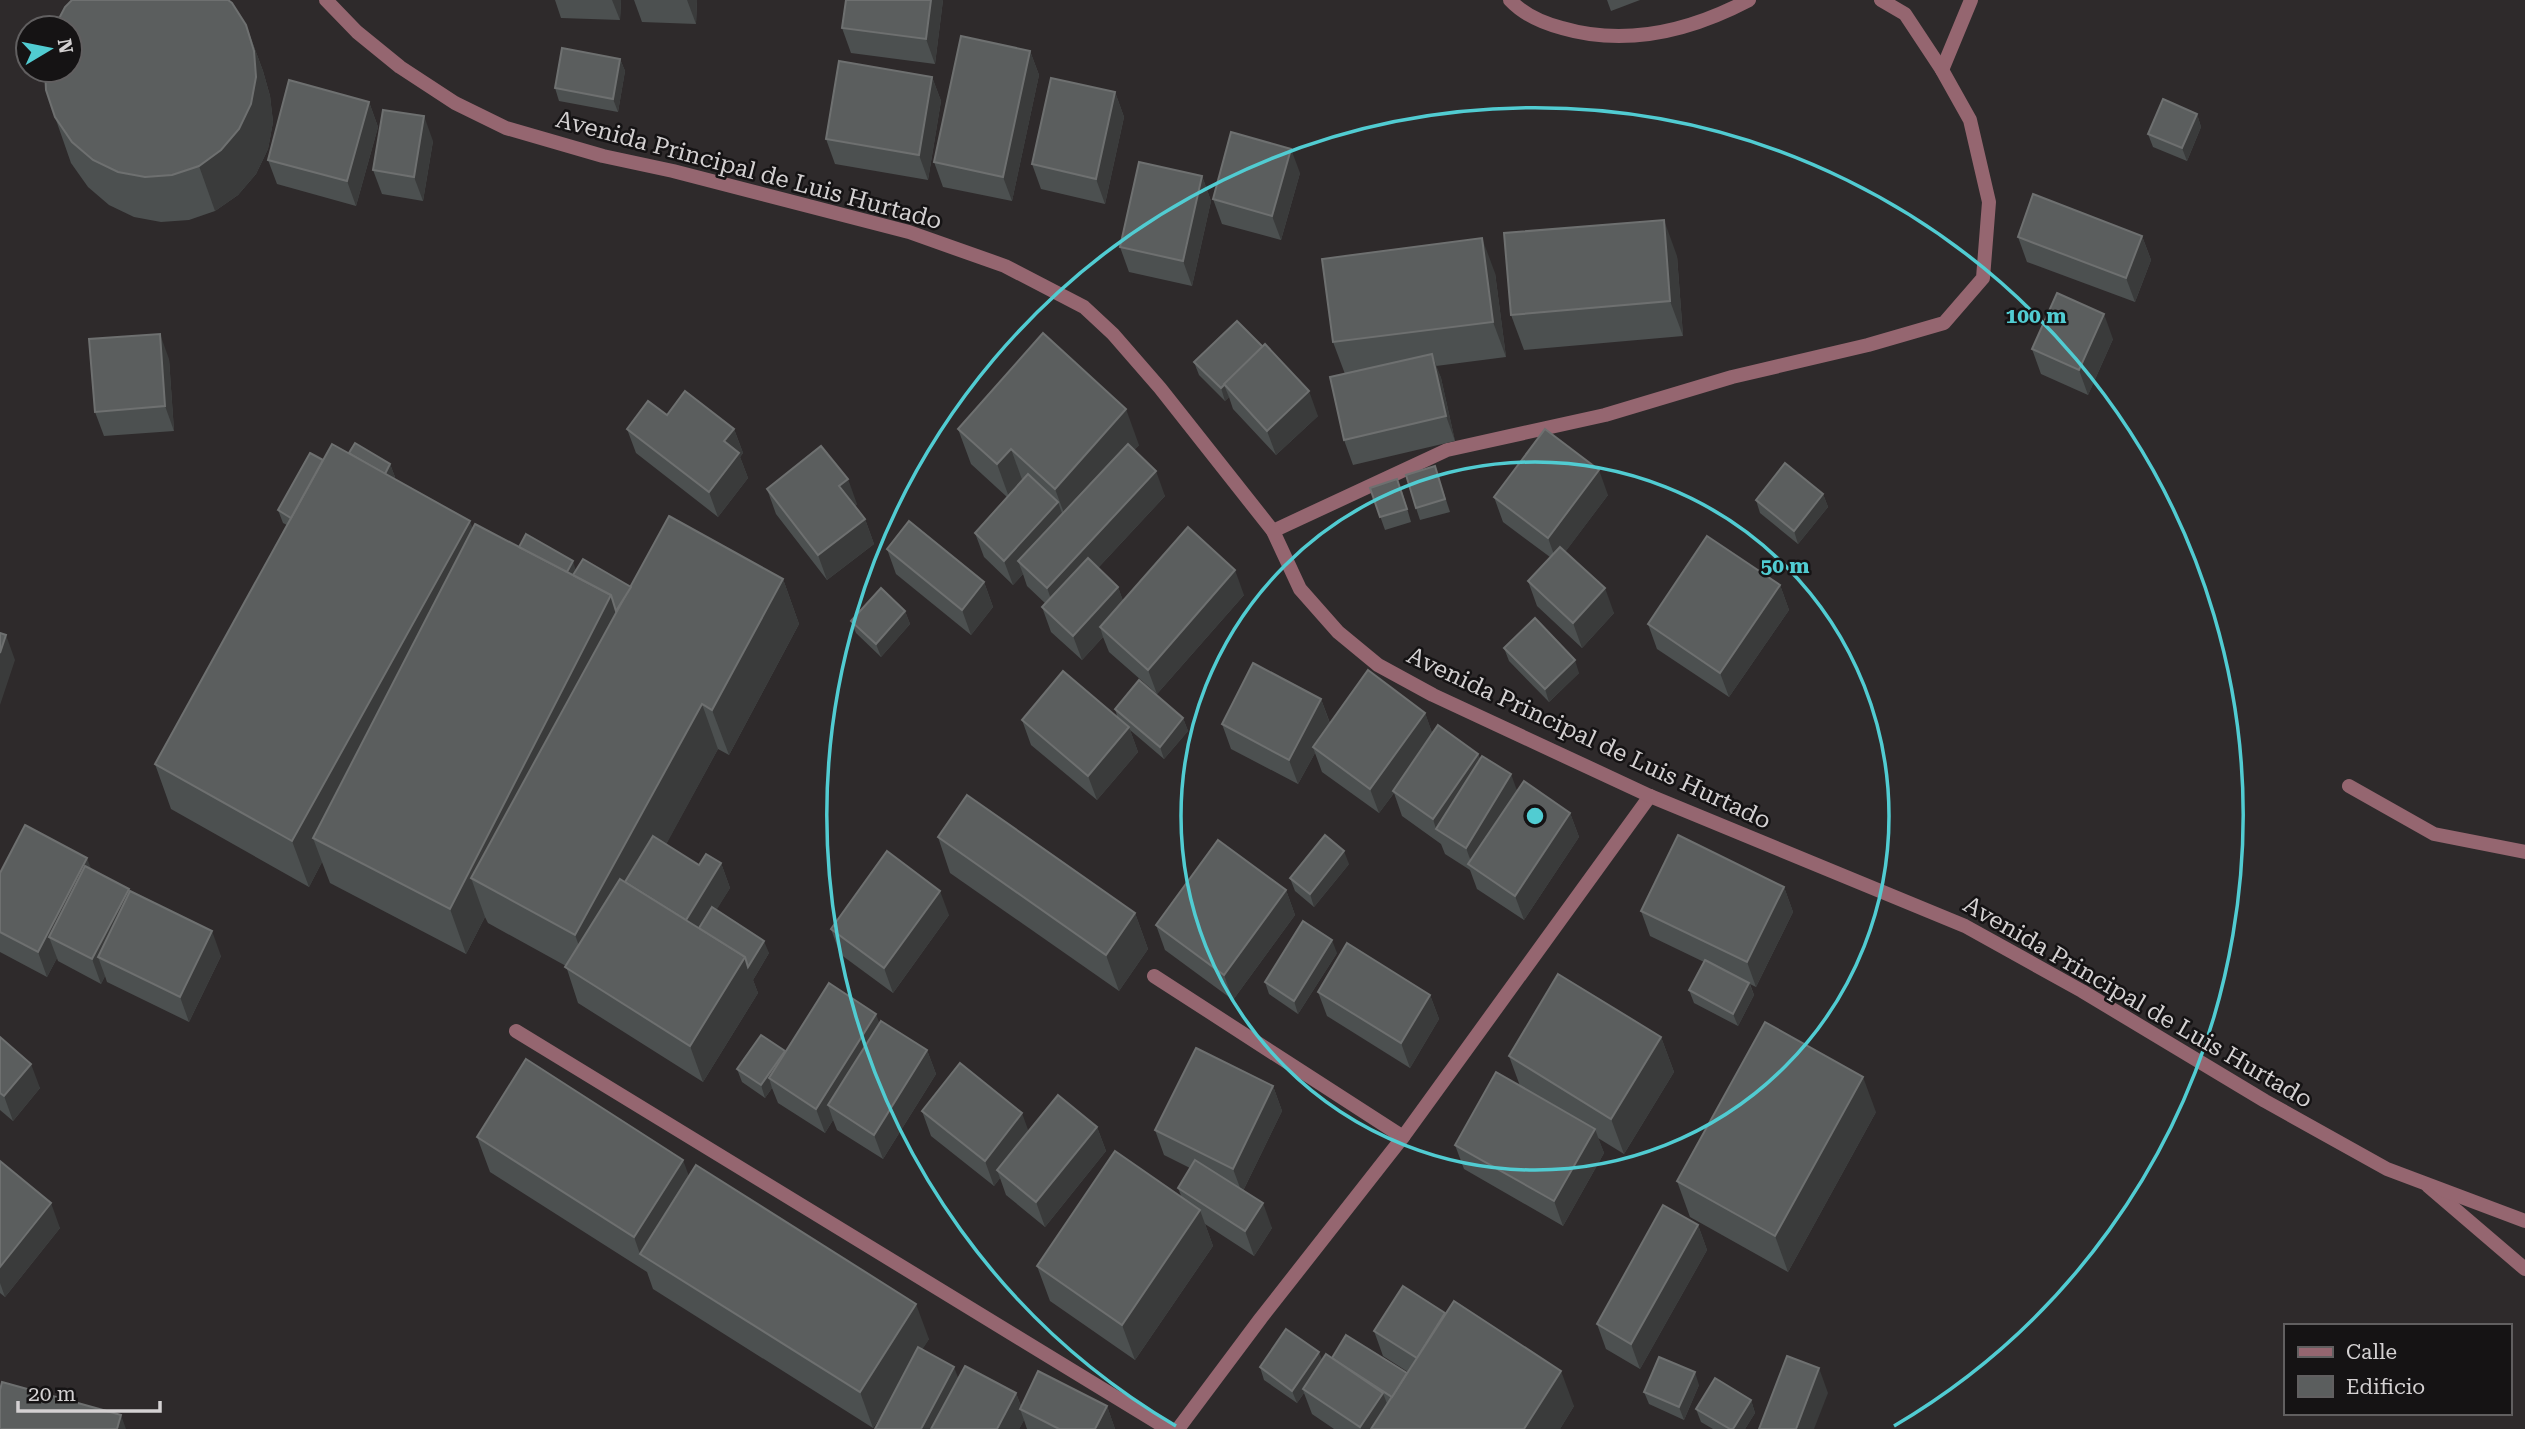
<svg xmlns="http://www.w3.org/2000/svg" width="2525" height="1429" viewBox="0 0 2525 1429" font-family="'Roboto Serif',serif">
  <rect width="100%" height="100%" fill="#2e2a2b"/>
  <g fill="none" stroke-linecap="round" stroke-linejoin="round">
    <g stroke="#956670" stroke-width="14">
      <path d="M1510,0c14,15 33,23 52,28 65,19 128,3 187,-28"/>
      <polyline points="1942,70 1971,0"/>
      <polyline points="1273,531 1447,450 1605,415 1732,377 1868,345 1944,323 1983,278 1989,202 1970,120 1942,70 1905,14 1881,0"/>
      <polyline points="2349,786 2434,834 2525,852"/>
      <polyline points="1154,976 1403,1137"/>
      <polyline points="516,1031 1168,1429"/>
      <polyline points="2428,1186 2525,1269"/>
      <polyline points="1178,1429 1261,1318 1403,1137 1650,796"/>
    </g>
    <polyline stroke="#956670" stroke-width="14" points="326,0 357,32 400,67 455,103 506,128 603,156 673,171 909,232 1005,266 1084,307 1113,334 1160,388 1273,531 1300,589 1338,632 1378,665 1433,695 1650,796 1965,926 2082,991 2265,1101 2387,1169 2525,1221"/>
  </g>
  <g fill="#4c5050">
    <polygon points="555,0 621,0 620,20 561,18"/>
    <polygon points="634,0 697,0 696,24 642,22"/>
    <polygon points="943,0 935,64 851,53 842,28"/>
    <polygon points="1607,0 1640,0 1611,11"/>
    <polygon points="246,25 263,71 270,96 273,122 268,149 256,174 238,195 215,211 189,220 161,222 134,217 109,205 88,187 71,163 55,117"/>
    <polygon points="1030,51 1039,75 1012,201 943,187 934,162"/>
    <polygon points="620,59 625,71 618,112 559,101 555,88"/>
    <polygon points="932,77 941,101 928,180 835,164 826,139"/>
    <polygon points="1115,92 1124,117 1105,204 1041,189 1032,164"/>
    <polygon points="369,102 378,127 356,206 277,184 268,160"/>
    <polygon points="2197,114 2201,127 2187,161 2153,147 2148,134"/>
    <polygon points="433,141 423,201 382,194 373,170"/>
    <polygon points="1300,173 1281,240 1222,224 1213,199"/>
    <polygon points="1202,176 1211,201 1192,286 1129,272 1120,247"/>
    <polygon points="2142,236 2151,260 2135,302 2027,262 2018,237"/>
    <polygon points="1677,256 1683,336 1524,350 1511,315"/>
    <polygon points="1495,273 1506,357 1436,366 1441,378 1455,441 1353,465 1344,440 1345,374 1333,342"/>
    <polygon points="2113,339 2088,395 2041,374 2032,349"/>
    <polygon points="169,359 174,431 104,436 95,412"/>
    <polygon points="1194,362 1318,416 1276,455 1233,409 1229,397 1225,401 1199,375"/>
    <polygon points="667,415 734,429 743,453 740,457 748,478 718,517 636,453 627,429"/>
    <polygon points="958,429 1139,445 1134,450 1165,496 1098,568 1118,587 1123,601 1244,595 1157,694 1109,652 1103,637 1082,660 1051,632 1042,607 1046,604 1027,586 1023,574 1013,585 984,557 975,533 1007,497 971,464"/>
    <polygon points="349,453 390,464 395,477 394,479 473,529 576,570 630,587 783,579 799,624 729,755 718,749 666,844 699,865 721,863 730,888 716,910 769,953 753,980 758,993 703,1082 578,1003 566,966 488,923 485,917 466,954 330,883 322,862 309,887 171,809 155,764 287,525 283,523 278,510"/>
    <polygon points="1435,466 1450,512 1420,520 1416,508"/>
    <polygon points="1370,488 1402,491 1411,522 1385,530"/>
    <polygon points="767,489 857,504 855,506 865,519 874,544 827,580 776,514"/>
    <polygon points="1823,494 1828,507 1798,544 1760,513 1756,500"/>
    <polygon points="1608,495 1565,552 1614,613 1582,648 1537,606 1528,581 1550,557 1503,522 1494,497"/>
    <polygon points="887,549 984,582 993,607 971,635 896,574"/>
    <polygon points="1780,585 1789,610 1729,697 1657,649 1648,624"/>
    <polygon points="905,611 910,624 881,657 856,633 851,621"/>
    <polygon points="1504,648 1579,673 1549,702 1509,661"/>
    <polygon points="1321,699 1330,723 1425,713 1432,733 1478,754 1480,759 1518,791 1570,813 1579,837 1524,920 1477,889 1470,870 1445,854 1441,844 1402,816 1394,793 1379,813 1322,772 1315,753 1298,784 1231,749 1222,724"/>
    <polygon points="1115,709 1183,718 1188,731 1164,759 1130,730 1138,752 1097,800 1031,745 1022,720 1118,719"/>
    <polygon points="938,837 1135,913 1148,949 1119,991 950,873"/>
    <polygon points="1349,864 1314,907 1295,891 1290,878"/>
    <polygon points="91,869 129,889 130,891 221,956 189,1022 107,982 105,976 101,984 58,961 57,958 47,977 0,952 0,873"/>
    <polygon points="1784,887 1793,912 1756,987 1750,984 1754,995 1738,1026 1694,1003 1689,990 1704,962 1650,936 1641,911"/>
    <polygon points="1286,890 1295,915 1233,1000 1165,950 1156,925"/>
    <polygon points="949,915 893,993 840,954 831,929"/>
    <polygon points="1337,953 1298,1014 1269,994 1265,982"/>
    <polygon points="1318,992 1430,995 1439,1019 1410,1068 1327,1016"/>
    <polygon points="880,1023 927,1050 936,1074 883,1159 837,1130 833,1120 825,1133 778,1103 772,1088 765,1098 742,1082 737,1069 785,1051 785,1053"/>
    <polygon points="0,1037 40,1088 13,1121 0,1110"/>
    <polygon points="1661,1037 1674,1072 1624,1154 1598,1138 1604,1153 1563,1226 1464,1169 1455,1145 1520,1086 1509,1056"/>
    <polygon points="1273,1086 1282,1111 1243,1191 1272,1228 1254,1256 1205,1224 1213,1246 1135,1360 1050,1301 1037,1266 1182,1198 1178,1188 1190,1168 1164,1155 1155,1130"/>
    <polygon points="922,1111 1029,1131 1097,1127 1106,1151 1045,1227 1006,1195 1000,1178 994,1186 931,1136"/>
    <polygon points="1876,1112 1788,1272 1690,1217 1677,1181"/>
    <polygon points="477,1137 689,1176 929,1339 922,1349 959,1379 1016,1393 1021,1406 1107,1406 1115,1429 1027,1429 1024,1420 1019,1429 875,1429 886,1408 873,1428 653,1289 647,1272 490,1172"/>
    <polygon points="0,1161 60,1228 5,1297 0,1293"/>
    <polygon points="1698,1225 1707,1250 1640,1369 1606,1349 1597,1324"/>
    <polygon points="1374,1331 1574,1406 1560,1429 1334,1429 1312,1414 1304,1393 1297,1403 1264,1380 1260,1367 1332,1358 1407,1373 1408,1372 1383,1356"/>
    <polygon points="1699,1385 1684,1420 1649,1404 1644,1392"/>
    <polygon points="1751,1400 1755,1413 1745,1429 1713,1429 1701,1422 1696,1409"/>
  </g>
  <g fill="#3a3b3b">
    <polygon points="612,0 621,0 620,20"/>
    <polygon points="687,0 697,0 696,24"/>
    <polygon points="931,0 943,0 935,64 926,39"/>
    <polygon points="246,25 263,71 270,96 273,122 268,149 256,174 238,195 215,211 199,166"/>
    <polygon points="1030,51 1039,75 1012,201 1003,177"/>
    <polygon points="620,59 625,71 618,112 613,99"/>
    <polygon points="932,77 941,101 928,180 919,155"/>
    <polygon points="1115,92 1124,117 1105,204 1096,179"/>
    <polygon points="369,102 378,127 356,206 347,181"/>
    <polygon points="2197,114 2201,127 2187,161 2182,148"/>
    <polygon points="424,116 433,141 423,201 414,177"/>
    <polygon points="1291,149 1300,173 1281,240 1272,216"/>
    <polygon points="1202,176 1211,201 1192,286 1183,261"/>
    <polygon points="1664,220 1677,256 1683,336 1670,301"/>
    <polygon points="2142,236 2151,260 2135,302 2126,278"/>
    <polygon points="1482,238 1495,273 1506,357 1493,322"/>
    <polygon points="2104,314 2113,339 2088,395 2079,370"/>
    <polygon points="160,334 169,359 174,431 165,406"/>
    <polygon points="1432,354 1441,378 1455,441 1446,416"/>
    <polygon points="1224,385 1229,397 1225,401 1221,388"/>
    <polygon points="1309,391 1318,416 1276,455 1267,431"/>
    <polygon points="1126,409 1139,445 1068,524 1055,489"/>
    <polygon points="734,429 743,453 740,457 748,478 718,517 709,492 724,441"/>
    <polygon points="1011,449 1024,485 1010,500 997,464"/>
    <polygon points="390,464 395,477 381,501 376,488"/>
    <polygon points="1599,470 1608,495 1557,563 1548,538"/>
    <polygon points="1156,471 1165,496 1056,613 1047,588"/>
    <polygon points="848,479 857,504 848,510 839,486"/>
    <polygon points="1823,494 1828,507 1798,544 1794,531"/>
    <polygon points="1058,502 1067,527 1018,561 1023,574 1013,585 1004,561"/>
    <polygon points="865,519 874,544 827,580 818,555"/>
    <polygon points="470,521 486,566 313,838 322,862 309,887 292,841"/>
    <polygon points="573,561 577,574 560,584"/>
    <polygon points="1235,570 1244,595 1157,694 1148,670"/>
    <polygon points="783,579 799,624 729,755 712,710"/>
    <polygon points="984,582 993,607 971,635 962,610"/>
    <polygon points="1780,585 1789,610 1729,697 1720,673"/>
    <polygon points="631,587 471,878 485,917 466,954 450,909 611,595"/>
    <polygon points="1118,587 1127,612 1100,627 1103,637 1082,660 1073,636"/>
    <polygon points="1605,588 1614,613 1582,648 1573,623"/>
    <polygon points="905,611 910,624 881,657 876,644"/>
    <polygon points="6,635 15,660 0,705 0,653"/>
    <polygon points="1575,660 1579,673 1549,702 1545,689"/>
    <polygon points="1321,699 1330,724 1313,747 1315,753 1298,784 1289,760"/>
    <polygon points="702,704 718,749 592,981 575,935"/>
    <polygon points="1425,713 1434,738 1393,791 1394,793 1379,813 1370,789"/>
    <polygon points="1183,718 1188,731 1164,759 1160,747"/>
    <polygon points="1129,727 1138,752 1097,800 1088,776"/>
    <polygon points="1478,754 1487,779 1436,829 1433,819"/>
    <polygon points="1511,774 1520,799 1473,867 1466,848"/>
    <polygon points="1570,813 1579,837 1524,920 1515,896"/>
    <polygon points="1344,851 1349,864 1314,907 1310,894"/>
    <polygon points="87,858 96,882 49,937 57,958 47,977 38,952"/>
    <polygon points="721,863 730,888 698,940 685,922"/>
    <polygon points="1784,887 1793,912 1756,987 1747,962"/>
    <polygon points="129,889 138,914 98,957 105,976 101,984 92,959"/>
    <polygon points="1286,890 1295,915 1233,1000 1224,975"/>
    <polygon points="940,891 949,915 893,993 884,968"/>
    <polygon points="1135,913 1148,949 1119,991 1106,955"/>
    <polygon points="212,931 221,956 189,1022 180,997"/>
    <polygon points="1332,940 1337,953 1298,1014 1294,1001"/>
    <polygon points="764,941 769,953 753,980 758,993 703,1082 690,1046 745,957"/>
    <polygon points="1749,983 1754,995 1738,1026 1733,1014"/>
    <polygon points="1430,995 1439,1019 1410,1068 1401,1043"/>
    <polygon points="876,1014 885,1038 828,1105 833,1120 825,1133 816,1109"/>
    <polygon points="1661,1037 1674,1072 1624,1154 1611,1119"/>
    <polygon points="927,1050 936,1074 883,1159 874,1135"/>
    <polygon points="785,1051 789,1064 769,1078 772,1088 765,1098 761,1085"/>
    <polygon points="31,1064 40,1088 13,1121 4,1096"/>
    <polygon points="1863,1077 1876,1112 1788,1272 1775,1236"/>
    <polygon points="1273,1086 1282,1111 1242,1193 1233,1169"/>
    <polygon points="1022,1113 1031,1138 997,1170 1000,1178 994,1186 985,1161"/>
    <polygon points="1097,1127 1106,1151 1045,1227 1036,1202"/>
    <polygon points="1595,1129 1604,1153 1563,1226 1554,1201"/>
    <polygon points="683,1160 696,1195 640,1254 634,1237"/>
    <polygon points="51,1203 60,1228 5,1297 0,1283 0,1267"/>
    <polygon points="1263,1203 1272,1228 1254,1256 1245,1231"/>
    <polygon points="1200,1210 1213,1246 1135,1360 1122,1325"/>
    <polygon points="1698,1225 1707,1250 1640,1369 1631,1344"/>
    <polygon points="916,1304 929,1339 873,1428 860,1392"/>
    <polygon points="1319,1352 1324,1365 1303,1389 1304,1393 1297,1403 1292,1391"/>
    <polygon points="954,1367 963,1391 943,1429 921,1429"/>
    <polygon points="1819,1368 1828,1393 1814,1429 1796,1429"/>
    <polygon points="1561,1371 1574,1406 1560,1429 1524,1429"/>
    <polygon points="1695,1372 1699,1385 1684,1420 1679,1407"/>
    <polygon points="1016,1393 1022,1410 1020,1409 1024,1420 1019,1429 997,1429"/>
    <polygon points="1383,1393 1392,1417 1384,1429 1361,1429 1360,1427"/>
    <polygon points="1751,1400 1755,1413 1745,1429 1733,1429"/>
    <polygon points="1107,1406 1115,1429 1095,1429"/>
    <polygon points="121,1415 126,1429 117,1429"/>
  </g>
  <g fill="#5b5e5e" stroke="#6e7070" stroke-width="2">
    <polygon points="72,0 228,0 232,3 246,25 254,51 256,77 251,104 239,129 221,150 199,166 172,175 145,177 118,172 93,160 72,142 55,117 46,90 45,70 70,70 70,28 54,28 65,7"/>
    <polygon points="846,0 931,0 926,39 842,28"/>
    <polygon points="961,36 1030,51 1003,177 934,162"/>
    <polygon points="562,48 620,59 613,99 555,88"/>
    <polygon points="839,61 932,77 919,155 826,139"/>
    <polygon points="1051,78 1115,92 1096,179 1032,164"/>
    <polygon points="289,80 369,102 347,181 268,160"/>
    <polygon points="2163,99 2197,114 2182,148 2148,134"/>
    <polygon points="383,110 424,116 414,177 373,170"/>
    <polygon points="1231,132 1291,149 1272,216 1213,199"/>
    <polygon points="1139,162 1202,176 1183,261 1120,247"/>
    <polygon points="2033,194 2142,236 2126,278 2018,237"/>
    <polygon points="1664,220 1670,301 1511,315 1504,233"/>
    <polygon points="1482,238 1493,322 1333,342 1322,259"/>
    <polygon points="2057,293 2104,314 2079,370 2032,349"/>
    <polygon points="1237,321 1263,347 1221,388 1194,362"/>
    <polygon points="1043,333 1126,409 1055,489 1011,449 997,464 958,429"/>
    <polygon points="160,334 165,406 95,412 89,339"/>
    <polygon points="1265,344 1309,391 1267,431 1224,384"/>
    <polygon points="1432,354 1446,416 1344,440 1330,377"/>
    <polygon points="685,391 734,429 724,441 739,453 709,492 627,429 648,401 667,415"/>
    <polygon points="1545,429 1599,470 1548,538 1494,497"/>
    <polygon points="355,443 390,464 385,474 349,453"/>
    <polygon points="332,444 470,521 292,841 155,764"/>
    <polygon points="1128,444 1156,471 1047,588 1018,561"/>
    <polygon points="821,446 848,479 839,486 865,519 818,555 767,489"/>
    <polygon points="310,453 323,460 291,518 278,510"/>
    <polygon points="1785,463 1823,494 1794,531 1756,500"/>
    <polygon points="1435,466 1445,499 1416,508 1406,475"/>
    <polygon points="1028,474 1058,502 1004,561 975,533"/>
    <polygon points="1397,479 1407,509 1380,517 1370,488"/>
    <polygon points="669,516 783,579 712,710 702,704 575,935 471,878"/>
    <polygon points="909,521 984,582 962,610 887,549"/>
    <polygon points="475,524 611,595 450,909 313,838"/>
    <polygon points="1188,527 1235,570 1148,670 1100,627"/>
    <polygon points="526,534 573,561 567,572 519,547"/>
    <polygon points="1707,536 1780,585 1720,673 1648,624"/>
    <polygon points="1560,547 1605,588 1573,623 1528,581"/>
    <polygon points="1088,558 1118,587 1073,636 1042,607"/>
    <polygon points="583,559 631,587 616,611 611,595 573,575"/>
    <polygon points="881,588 905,611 876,644 851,621"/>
    <polygon points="1535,618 1575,660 1545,689 1504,648"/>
    <polygon points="0,633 6,635 0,653"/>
    <polygon points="1253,663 1321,699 1289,760 1222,724"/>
    <polygon points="1368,670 1425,713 1370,789 1313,747"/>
    <polygon points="1063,671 1129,727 1088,776 1022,720"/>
    <polygon points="1139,680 1183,718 1160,747 1115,709"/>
    <polygon points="1438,725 1478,754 1433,819 1393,791"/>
    <polygon points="1482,756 1511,774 1466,848 1436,829"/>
    <polygon points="1524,781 1570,813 1515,896 1468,864"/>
    <polygon points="967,795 1135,913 1106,955 938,837"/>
    <polygon points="25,825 87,858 38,952 0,932 0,873"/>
    <polygon points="1325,835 1344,851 1310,894 1290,878"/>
    <polygon points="1678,835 1784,887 1747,962 1641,911"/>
    <polygon points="653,836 699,865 706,854 721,863 686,920 625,882"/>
    <polygon points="1218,840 1286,890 1224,975 1156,925"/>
    <polygon points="887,851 940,891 884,968 831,929"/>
    <polygon points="85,866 129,889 92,959 49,937"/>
    <polygon points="620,879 745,957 690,1046 565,967"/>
    <polygon points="130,891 212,931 180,997 98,957"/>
    <polygon points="712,907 764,941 748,967 745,957 699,928"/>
    <polygon points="1303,921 1332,940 1294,1001 1265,982"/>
    <polygon points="1347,943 1430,995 1401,1043 1318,992"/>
    <polygon points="1705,960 1749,983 1733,1014 1689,990"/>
    <polygon points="1558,974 1661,1037 1611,1119 1509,1056"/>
    <polygon points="829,983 876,1014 816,1109 769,1078"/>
    <polygon points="881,1021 927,1050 874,1135 828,1105"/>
    <polygon points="1765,1022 1863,1077 1775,1236 1677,1181"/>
    <polygon points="761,1035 785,1051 761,1085 737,1069"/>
    <polygon points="0,1037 31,1064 4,1096 0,1093"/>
    <polygon points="1196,1048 1273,1086 1233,1169 1155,1130"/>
    <polygon points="526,1059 683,1160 634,1237 477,1137"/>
    <polygon points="960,1063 1022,1113 985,1161 922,1111"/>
    <polygon points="1496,1072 1595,1129 1554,1201 1455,1145"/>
    <polygon points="1058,1095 1097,1127 1036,1202 997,1170"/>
    <polygon points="1115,1151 1200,1210 1122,1325 1037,1266"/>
    <polygon points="1195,1160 1263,1203 1245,1231 1178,1188"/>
    <polygon points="0,1161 51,1203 0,1267"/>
    <polygon points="696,1165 916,1304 860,1392 640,1254"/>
    <polygon points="1663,1205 1698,1225 1631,1344 1597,1324"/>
    <polygon points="1403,1286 1445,1313 1417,1358 1374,1331"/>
    <polygon points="1454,1301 1561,1371 1524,1429 1371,1429"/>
    <polygon points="1286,1329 1319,1352 1292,1391 1260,1367"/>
    <polygon points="1346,1335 1407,1373 1392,1397 1332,1358"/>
    <polygon points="918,1347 954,1367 921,1429 875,1429"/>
    <polygon points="1326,1354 1383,1393 1360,1427 1303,1389"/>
    <polygon points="1787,1356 1819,1368 1796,1429 1759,1429"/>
    <polygon points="1659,1357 1695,1372 1679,1407 1644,1392"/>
    <polygon points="965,1366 1016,1393 997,1429 931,1429"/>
    <polygon points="1038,1371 1107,1406 1095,1429 1059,1429 1020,1409"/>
    <polygon points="1715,1378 1751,1400 1733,1429 1730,1429 1696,1409"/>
    <polygon points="2,1382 121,1415 117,1429 0,1429 0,1390"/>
  </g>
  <g fill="none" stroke="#51ccd2" stroke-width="3.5">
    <circle cx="1535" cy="816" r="354"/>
    <path d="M1176 1426A708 708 0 1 1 1894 1426"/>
  </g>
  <g text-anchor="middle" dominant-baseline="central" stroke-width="5" stroke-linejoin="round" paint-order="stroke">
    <g font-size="24" fill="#d4d1d2" stroke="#151314">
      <text transform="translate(749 170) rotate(15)">Avenida Principal de Luis Hurtado</text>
      <text transform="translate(1589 738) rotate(25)">Avenida Principal de Luis Hurtado</text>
      <text transform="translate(2138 1002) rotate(30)">Avenida Principal de Luis Hurtado</text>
    </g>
  </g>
  <circle cx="1535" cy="816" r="10" fill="#51ccd2" stroke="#151314" stroke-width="3.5"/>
  <g font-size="21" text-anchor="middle" font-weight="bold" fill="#51ccd2" stroke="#151314" stroke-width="5" stroke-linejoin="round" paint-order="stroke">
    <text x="2036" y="323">100 m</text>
    <text x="1785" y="573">50 m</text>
  </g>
  <rect x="2284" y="1324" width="228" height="91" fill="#151314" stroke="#615f60" stroke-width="2"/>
  <rect x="2298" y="1347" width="35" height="10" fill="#956670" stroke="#615f60" stroke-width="2"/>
  <text x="2346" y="1359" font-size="21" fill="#d4d1d2">Calle</text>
  <rect x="2298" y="1376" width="35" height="21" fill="#5b5e5e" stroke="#615f60" stroke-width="2"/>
  <text x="2346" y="1394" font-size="21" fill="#d4d1d2">Edificio</text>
  <g transform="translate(49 49) rotate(80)"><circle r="33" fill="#151314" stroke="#615f60" stroke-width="2"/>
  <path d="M0-5L12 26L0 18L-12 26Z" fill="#51ccd2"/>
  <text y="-10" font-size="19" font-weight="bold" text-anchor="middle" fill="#d4d1d2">N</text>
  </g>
  <path d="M18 1401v10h142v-10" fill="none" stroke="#d4d1d2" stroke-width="3.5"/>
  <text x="28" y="1401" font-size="21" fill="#d4d1d2" stroke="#151314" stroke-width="5" paint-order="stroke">20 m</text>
</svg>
